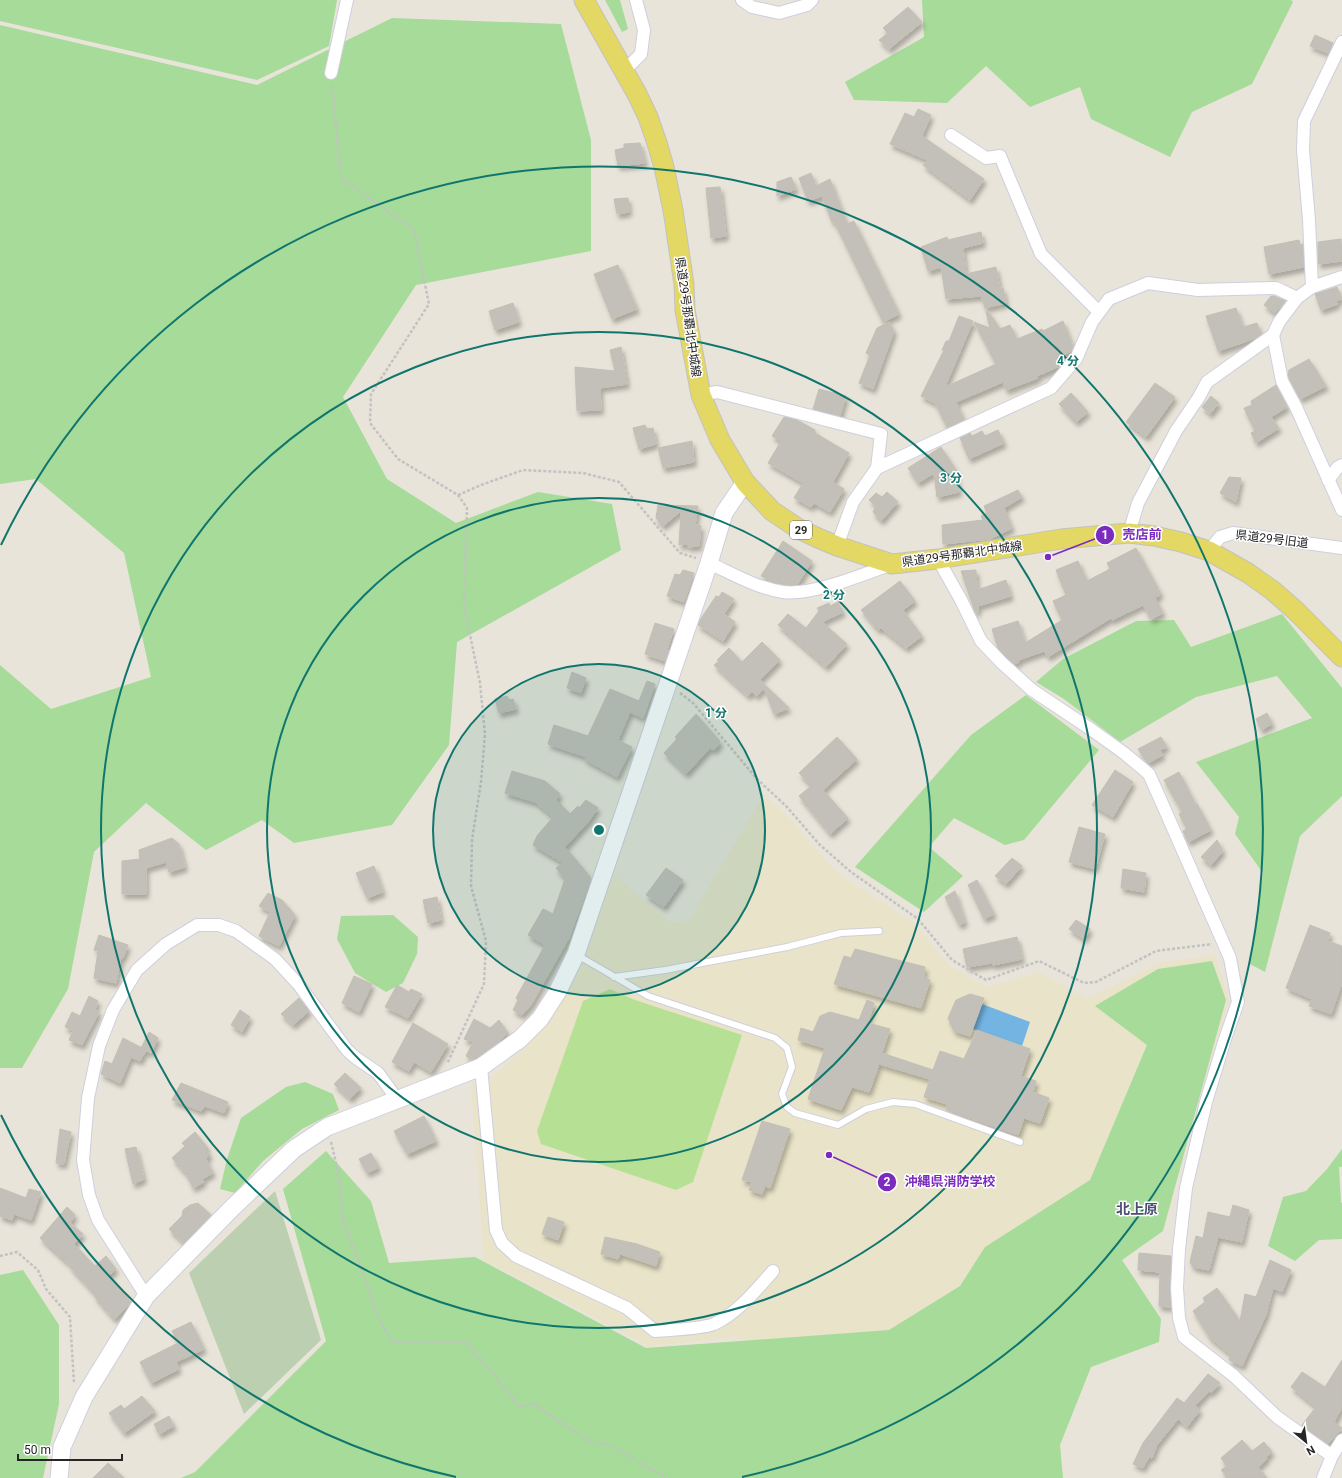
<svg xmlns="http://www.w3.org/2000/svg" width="1342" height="1478" viewBox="0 0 1342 1478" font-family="Roboto,'Noto Sans JP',sans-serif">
  <defs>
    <filter id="shadow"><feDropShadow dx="2.5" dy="4.5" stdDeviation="2" flood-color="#0004"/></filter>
  </defs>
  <rect width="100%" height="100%" fill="#e8e4d9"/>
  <polygon fill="#e9e3c9" points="764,794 793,822 838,874 914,923 950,966 986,987 1039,972 1087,999 1159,963 1215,955 1229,1001 1160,1225 877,1382 736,1337 649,1346 484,1260 471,1085 496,1074 526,1047 560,1000 614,875 670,922 689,921"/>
  <g fill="#a6db99">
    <polygon points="0,0 337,0 329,46 257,80 0,21"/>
    <polygon points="605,0 620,0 628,29 622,32"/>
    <polygon points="922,0 1291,0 1293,2 1252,84 1192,112 1170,157 1091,119 1080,87 1030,107 986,66 947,103 854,100 845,82 924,37"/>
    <polygon points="392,18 561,24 591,140 591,251 416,285 343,397 387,479 456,523 538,492 612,504 621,550 457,642 449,745 392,825 294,843 262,820 206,850 146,803 94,852 68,989 22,1068 0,1068 0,665 51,709 151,677 124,553 36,479 0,484 0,25 257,85"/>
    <polygon points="1282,614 1342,688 1342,796 1300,836 1265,972 1250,964 1263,873 1235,834 1239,817 1196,762 1312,718 1277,676 1196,697 1120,742 1064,699 1036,682 1063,659 1136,621 1174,620 1191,647"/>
    <polygon points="1026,695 1099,750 1024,840 1005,845 954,818 929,847 963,876 924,912 855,867 971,735"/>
    <polygon points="393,915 418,937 417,954 403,983 386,992 355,973 337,939 341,916"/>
    <polygon points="1212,961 1226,1000 1163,1231 1122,1260 1161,1319 1159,1342 1091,1367 1060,1445 1063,1478 181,1478 195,1472 326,1341 283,1189 326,1151 371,1201 389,1263 475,1257 646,1348 889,1330 960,1286 985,1247 1090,1180 1147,1045 1095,1006 1158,969"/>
    <polygon points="305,1082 333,1094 339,1110 302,1129 263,1161 235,1193 220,1189 227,1159 241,1118 286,1087"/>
    <polygon points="1342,1149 1342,1167 1339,1167 1341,1202 1342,1203 1342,1239 1319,1240 1295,1261 1268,1246 1283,1197 1306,1191 1327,1169"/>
    <polygon points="23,1270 59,1325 59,1404 43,1478 0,1478 0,1275"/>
  </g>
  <polygon fill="#bcd0b1" points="275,1191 321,1340 244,1414 189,1273"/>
  <polygon fill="#b6e195" points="610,989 635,1000 742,1035 693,1182 676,1190 541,1144 537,1131 583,1001"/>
  <polygon fill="#73b4e2" points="982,1004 1030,1022 1022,1046 973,1029"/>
  <g fill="#c3c0b9" stroke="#c3bfb3" filter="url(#shadow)">
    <polygon points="908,7 922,22 889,49 879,40 888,33 883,28"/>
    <polygon points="1315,35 1333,43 1328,53 1310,46"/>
    <polygon points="918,109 931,115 922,136 984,179 970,200 923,165 927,160 890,144 905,113 914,117"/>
    <polygon points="640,143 645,163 618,166 615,150 624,148 624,144"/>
    <polygon points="811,173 816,186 830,179 847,224 854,221 899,314 883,322 834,221 832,222 822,196 808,201 799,178"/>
    <polygon points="791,177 796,189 777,196 777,182"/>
    <polygon points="720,187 726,236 711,238 706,188"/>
    <polygon points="628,198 629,212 617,214 614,199"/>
    <polygon points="981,232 983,243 963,248 966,274 996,267 1000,289 1003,288 1006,303 985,308 981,296 946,299 941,267 928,271 921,247 947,237 948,240"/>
    <polygon points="1341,239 1342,261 1318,264 1318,242"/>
    <polygon points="1299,240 1300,245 1303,244 1304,267 1269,274 1264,247"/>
    <polygon points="618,265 637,309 612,319 594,274"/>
    <polygon points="1337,287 1342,299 1336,301 1338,304 1321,310 1315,294"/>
    <polygon points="1271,296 1274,296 1286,301 1275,313 1264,305"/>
    <polygon points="513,303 519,322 495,330 489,311"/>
    <polygon points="1236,308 1243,327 1257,323 1261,334 1256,338 1218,351 1206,316"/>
    <polygon points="988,311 1000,329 1010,325 1017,339 1042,329 1043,331 1063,321 1073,347 1071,351 1057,358 1060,366 1037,376 1038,378 1006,390 1003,382 956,402 964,420 947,427 935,403 921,396 944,350 942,350 946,341 949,341 959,316 973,321 945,387 996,364 974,322 990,328 986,312"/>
    <polygon points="889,322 894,331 873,389 859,383 870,355 866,353 877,328"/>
    <polygon points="621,347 627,384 600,388 601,410 577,411 575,367 615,371 610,350"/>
    <polygon points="1309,359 1326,386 1300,399 1289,378 1288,374 1289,370"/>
    <polygon points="1155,383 1175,397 1146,437 1126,422"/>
    <polygon points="1276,385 1287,407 1271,417 1279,428 1256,443 1251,433 1255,431 1244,408 1252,405 1251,401"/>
    <polygon points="819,389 846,396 840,416 813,409"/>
    <polygon points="1071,393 1088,412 1076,422 1059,404"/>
    <polygon points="1211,396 1219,403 1210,414 1202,407"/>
    <polygon points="784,417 797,420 815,430 815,433 849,453 833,482 844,489 830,512 814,503 811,507 794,498 803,483 768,463 781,441 772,436"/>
    <polygon points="645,425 647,429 653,428 656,444 639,449 633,428"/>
    <polygon points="998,430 1004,443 969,459 960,438 970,433 972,436 982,431 985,436"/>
    <polygon points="692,441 694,462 663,468 658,448"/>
    <polygon points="941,447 956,470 959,492 937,497 934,473 918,483 908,468"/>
    <polygon points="1229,477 1241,478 1236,502 1220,493"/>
    <polygon points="1018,490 1022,497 1004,508 1012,528 990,539 943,544 942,525 983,520 981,516 987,513 984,506"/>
    <polygon points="887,492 898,502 881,521 873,512 876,506 869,500 876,493 882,497"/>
    <polygon points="658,505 698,506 695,525 701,526 699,546 688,547 688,544 679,545 681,511 663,526 656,518"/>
    <polygon points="783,541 812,561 797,585 784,585 775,583 761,576"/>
    <polygon points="1136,548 1161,594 1155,598 1163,613 1151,619 1143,605 1112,620 1111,618 1048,657 1044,651 1019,660 1019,662 1014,664 998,648 992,629 1018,621 1025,643 1062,620 1053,601 1066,595 1056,570 1078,561 1087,581 1110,569 1107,563"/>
    <polygon points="683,570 694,573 684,602 667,596 675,574 680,575"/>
    <polygon points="976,570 977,590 1006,580 1011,596 978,606 978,612 975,612 961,571"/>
    <polygon points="900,581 915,601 903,610 922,636 906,648 881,628 878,630 861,610"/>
    <polygon points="722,592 734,599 724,614 735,622 723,641 698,625 700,620 716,596 719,597"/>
    <polygon points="838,602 843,612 822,622 847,644 826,667 778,625 788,614 806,628 819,611 817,608 829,603 830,606"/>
    <polygon points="655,623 674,629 667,650 669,650 665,661 645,654"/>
    <polygon points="762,642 780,660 760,680 789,708 774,714 764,688 757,696 752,692 748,696 714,665 719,661 717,660 729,648 742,662"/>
    <polygon points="572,672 586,678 581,693 567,688"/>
    <polygon points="647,681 655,684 643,718 630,712 618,740 632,747 617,777 584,759 586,757 548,744 554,725 588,736 610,689 639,701"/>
    <polygon points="507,696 509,700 513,699 516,709 499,713 495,699"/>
    <polygon points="1267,713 1272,724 1261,730 1256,719"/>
    <polygon points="696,714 719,740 720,744 714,750 710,748 686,774 664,753 677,739 675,737"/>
    <polygon points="837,737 857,759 823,790 848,818 830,834 799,796 811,786 799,773"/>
    <polygon points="1161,737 1167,747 1160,750 1163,755 1148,763 1138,749"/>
    <polygon points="1115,770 1133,782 1113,817 1092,805"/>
    <polygon points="512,771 545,781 560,794 556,800 570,814 578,806 579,808 586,800 598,808 589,821 565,847 591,878 569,938 531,1005 522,1015 513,1010 518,1000 516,998 545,945 528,935 543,909 553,914 565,879 556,868 563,863 533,845 537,836 553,817 535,802 505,793"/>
    <polygon points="1179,772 1196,805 1197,804 1211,830 1188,842 1183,831 1187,829 1179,814 1182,812 1164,780"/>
    <polygon points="1079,827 1105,834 1095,869 1069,862"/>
    <polygon points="172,838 179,844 185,867 169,872 166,862 146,868 146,894 122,894 122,861 140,859 139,850"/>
    <polygon points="1217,840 1223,851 1211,865 1201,857"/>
    <polygon points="1012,858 1022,866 1006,884 995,876"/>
    <polygon points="374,866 383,892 367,898 356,873"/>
    <polygon points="666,868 683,880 664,907 646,895"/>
    <polygon points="1123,869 1146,873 1144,892 1121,888"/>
    <polygon points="977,880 994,914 984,919 968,885"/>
    <polygon points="955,891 965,922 959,925 945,897"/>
    <polygon points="268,893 282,900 295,915 279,946 259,936 270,912 259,906"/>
    <polygon points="437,897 441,920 428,923 423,900"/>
    <polygon points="1076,920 1090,929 1084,939 1069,929"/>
    <polygon points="1310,925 1330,933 1328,941 1342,946 1342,983 1331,1014 1309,1006 1312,999 1286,988"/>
    <polygon points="99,935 128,945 123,958 121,958 116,983 94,978 98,951 94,950"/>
    <polygon points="1017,937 1022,959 993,965 992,963 967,967 963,949"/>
    <polygon points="855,949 925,967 924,977 930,980 921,1008 834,984 844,956 851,958"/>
    <polygon points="354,976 372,984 359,1012 342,1003"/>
    <polygon points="397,985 409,992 411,989 422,994 408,1018 385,1007"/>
    <polygon points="970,994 984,998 970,1036 954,1031 948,1018 956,1000"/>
    <polygon points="89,996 98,1001 95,1009 99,1012 82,1045 69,1040 73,1031 65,1027 72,1012 80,1016"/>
    <polygon points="299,998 309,1011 293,1025 281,1014"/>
    <polygon points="867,1000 874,1003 868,1023 890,1029 882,1053 933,1070 940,1051 964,1059 977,1030 1030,1049 1021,1076 1036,1081 1033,1092 1049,1098 1040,1123 1024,1118 1018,1135 946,1110 947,1104 924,1097 930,1079 879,1064 869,1092 852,1087 841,1110 808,1099 825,1048 798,1040 801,1028 813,1032 820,1016 830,1012 859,1020"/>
    <polygon points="240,1010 250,1017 242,1032 231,1025"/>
    <polygon points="474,1019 490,1028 499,1020 508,1033 499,1042 476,1058 471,1060 466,1056 473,1042 464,1039"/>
    <polygon points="413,1023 448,1044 431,1072 414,1062 409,1071 392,1062"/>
    <polygon points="149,1032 158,1038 151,1053 141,1048"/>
    <polygon points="123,1038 146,1050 140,1061 131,1057 120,1083 101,1074 105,1061 112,1064"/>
    <polygon points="345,1073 361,1088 350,1099 334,1084"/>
    <polygon points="181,1083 228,1102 224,1113 205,1106 201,1111 172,1100"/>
    <polygon points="424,1116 436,1141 407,1154 394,1131"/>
    <polygon points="762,1121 790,1129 770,1188 765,1186 762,1194 749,1190 752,1182 742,1180"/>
    <polygon points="60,1129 71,1132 64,1164 56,1163"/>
    <polygon points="195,1132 208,1148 206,1150 210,1155 206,1159 213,1173 202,1179 204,1182 193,1188 187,1175 172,1158 185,1146 182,1143"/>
    <polygon points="136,1147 144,1179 133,1184 125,1149"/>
    <polygon points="371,1153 379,1167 367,1173 359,1159"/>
    <polygon points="0,1188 26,1198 29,1189 41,1192 31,1220 14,1214 12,1220 0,1216"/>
    <polygon points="198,1203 211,1215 184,1243 169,1229 182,1216 183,1210 190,1205"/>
    <polygon points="1233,1205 1249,1210 1242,1242 1218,1237 1209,1270 1193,1267 1190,1262 1196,1236 1203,1238 1208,1212 1230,1217"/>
    <polygon points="67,1207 75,1215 70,1223 83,1234 74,1244 95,1266 106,1256 116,1269 108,1276 131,1302 128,1306 114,1319 94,1296 96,1295 70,1267 71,1266 40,1238"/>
    <polygon points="548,1217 564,1222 558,1240 542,1234"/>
    <polygon points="605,1237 637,1244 660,1252 656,1266 620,1254 618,1259 601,1254"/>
    <polygon points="1139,1253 1171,1256 1170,1288 1171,1307 1159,1306 1160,1272 1138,1270"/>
    <polygon points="1270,1260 1291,1270 1282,1292 1273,1288 1266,1315 1242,1366 1229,1360 1231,1355 1210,1338 1193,1311 1205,1302 1203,1298 1217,1288 1240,1321 1245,1294 1256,1297"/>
    <polygon points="191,1322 204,1349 176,1362 179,1369 151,1383 140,1362 178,1343 172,1331"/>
    <polygon points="1342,1360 1342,1407 1334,1422 1342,1428 1328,1444 1302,1425 1316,1407 1291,1387 1302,1372 1325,1387"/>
    <polygon points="1208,1374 1220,1383 1211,1393 1209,1391 1195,1406 1200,1410 1187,1427 1178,1419 1157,1445 1152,1458 1149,1457 1143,1468 1133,1464 1143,1443 1177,1398 1184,1403"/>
    <polygon points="142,1396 155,1411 124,1433 109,1413 121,1405 124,1409"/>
    <polygon points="169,1416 174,1426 159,1434 154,1424"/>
    <polygon points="1242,1440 1252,1451 1264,1442 1272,1452 1266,1457 1267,1459 1258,1467 1267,1478 1228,1478 1221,1470 1227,1466 1221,1458"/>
    <polygon points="108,1463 124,1478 93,1478"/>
  </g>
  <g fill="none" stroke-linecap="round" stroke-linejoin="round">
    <defs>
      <g id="lane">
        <polyline points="577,955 648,996 775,1038 787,1048 792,1067 782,1094 787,1107 795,1113 838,1125 866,1109 893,1102 915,1104 1020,1142"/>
        <polyline points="614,977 665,970 787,947 841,933 879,931"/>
      </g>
      <g id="street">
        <polyline points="742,0 752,7 779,13 807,5 812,0"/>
        <polyline points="625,70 641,54 644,30 636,0"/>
        <polyline points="331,73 347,0"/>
        <polyline points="951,135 986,158 1000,156 1041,254 1099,312"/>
        <polyline points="1312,287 1309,220 1303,150 1304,121 1342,42"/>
        <polyline points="1273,335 1282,381 1296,407 1342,510"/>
        <polyline points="701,395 717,392 881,434 877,468 853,502 837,546"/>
        <polyline points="877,468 1051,388 1076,359 1092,322 1109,299 1148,283 1198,290 1276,288 1297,298"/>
        <polyline points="1328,480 1338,467 1342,465"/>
        <polyline points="1129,533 1138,503 1176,431 1199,397 1207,382 1273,335 1279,322 1297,298 1312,287 1342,277"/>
        <polyline points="1209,551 1220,537 1233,533 1342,548"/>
        <polyline points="938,559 961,600 981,641 1002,663 1032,690 1092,730 1124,753 1149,774 1165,810 1230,958 1238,1002 1225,1039 1206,1102 1186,1188 1179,1249 1177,1288 1179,1318 1184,1337 1234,1376 1277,1417 1332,1456"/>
        <path d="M709,563c24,11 48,25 74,29 28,4 81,-18 109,-28"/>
        <path d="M481,1067l15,163 6,13 14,13 111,52 28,23c15,-1 46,-2 59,-7 24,-11 42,-34 59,-53"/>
        <polyline points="146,1296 98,1220 89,1195 83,1160 88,1098 99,1046 113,1010 137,970 166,944 197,925 219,925 236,931 275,959 299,985 347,1050 356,1058 378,1073 397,1099"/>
        <polyline points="1323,1478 1332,1456 1342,1440"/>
      </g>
      <polyline id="secondary" points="59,1478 62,1447 84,1397 146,1296 232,1208 294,1149 327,1127 481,1067 520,1039 540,1019 558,991 576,954 709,563 724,513 745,482"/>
      <polyline id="primary" points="584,0 637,94 648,117 657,143 664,167 673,210 684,284 685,310 701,395 720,440 745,482 772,511 799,529 818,538 837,546 892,564 938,559 1061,539 1129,533 1154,536 1181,542 1209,551 1248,573 1272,590 1296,611 1342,657"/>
    </defs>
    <use href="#lane" stroke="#cecfde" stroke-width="8"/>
    <use href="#street" stroke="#cecfde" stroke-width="14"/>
    <use href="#secondary" stroke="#cecfde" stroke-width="19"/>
    <use href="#primary" stroke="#c2c2c2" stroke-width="21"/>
    <g stroke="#c2c2c2" stroke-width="2.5" stroke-dasharray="3 2" stroke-linecap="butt">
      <polyline points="332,85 341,178 414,230 429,304 371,394 370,423 398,459 458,495 467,508 464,606 480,683 485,734 481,782 472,840 471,886 486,941 484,984 447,1064"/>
      <polyline points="458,495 481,485 523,470 583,473 619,482 680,553 696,558"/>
      <polyline points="680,693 693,703 757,779 787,807 819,844 851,872 918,919 952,960 986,980 1039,961 1084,983 1096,982 1156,951 1212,944"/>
      <polyline points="331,1142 338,1171 344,1224 360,1265 379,1319 393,1342 466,1342 519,1406 535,1404 555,1419 591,1442 608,1444 667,1478"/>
      <polyline points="0,1256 17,1252 38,1270 46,1289 70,1317 74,1383"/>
    </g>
    <use href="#lane" stroke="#fff" stroke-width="6"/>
    <use href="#street" stroke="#fff" stroke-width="12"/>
    <use href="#secondary" stroke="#fff" stroke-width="17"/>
    <use href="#primary" stroke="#e3d863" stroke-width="19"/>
  </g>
  <circle cx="599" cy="830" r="166" fill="#0f766e" fill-opacity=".12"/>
  <g fill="none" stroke="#0f766e" stroke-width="2">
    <circle cx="599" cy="830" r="166"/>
    <circle cx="599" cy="830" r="332"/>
    <circle cx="599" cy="830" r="498"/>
    <path d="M456 1477A663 663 0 0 1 1 1115M1 545A663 663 0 1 1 742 1477"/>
  </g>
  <g text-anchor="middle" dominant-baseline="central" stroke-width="3" stroke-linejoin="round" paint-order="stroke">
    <rect fill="#fff" stroke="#676767" stroke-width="1" x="790" y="521" width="22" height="18" rx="3"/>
    <g font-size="11" font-weight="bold" fill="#262626">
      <text x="801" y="530">29</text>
    </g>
    <g font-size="12" fill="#262626" stroke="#fff">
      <text transform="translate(688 317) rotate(82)">県道29号那覇北中城線</text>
      <text transform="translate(1272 539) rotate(7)">県道29号旧道</text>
      <text transform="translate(962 554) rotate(-8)">県道29号那覇北中城線</text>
    </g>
    <g font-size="14" font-weight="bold" fill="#4b4d72" stroke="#fff">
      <text x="1137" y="1209">北上原</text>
    </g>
  </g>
  <circle cx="599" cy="830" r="6" fill="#0f766e" stroke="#fff" stroke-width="2"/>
  <g font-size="12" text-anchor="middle" font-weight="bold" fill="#0f766e" stroke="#fff" stroke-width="3" stroke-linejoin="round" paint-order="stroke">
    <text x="1068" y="365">4 分</text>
    <text x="951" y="482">3 分</text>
    <text x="834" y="599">2 分</text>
    <text x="716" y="717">1 分</text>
  </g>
  <path fill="none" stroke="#7b2cbf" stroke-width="1.5" d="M1048 557L1105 535M829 1155L887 1182"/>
  <g fill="#7b2cbf" stroke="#fff" stroke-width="1.5">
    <circle cx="1048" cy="557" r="4"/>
    <circle cx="829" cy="1155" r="4"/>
    <circle cx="1105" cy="535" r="10"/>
    <circle cx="887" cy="1182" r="10"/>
  </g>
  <g font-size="12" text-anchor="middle" font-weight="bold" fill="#fff">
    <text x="1105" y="539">1</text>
    <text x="887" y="1186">2</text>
  </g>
  <g font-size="13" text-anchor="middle" font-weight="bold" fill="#7b2cbf" stroke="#fff" stroke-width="3" stroke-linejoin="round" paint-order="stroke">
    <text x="1142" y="539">売店前</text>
    <text x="950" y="1186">沖縄県消防学校</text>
  </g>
  <g transform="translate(1306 1442) rotate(151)" stroke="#ffffff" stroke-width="3" paint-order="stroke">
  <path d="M0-3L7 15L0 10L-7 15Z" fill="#262626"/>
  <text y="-6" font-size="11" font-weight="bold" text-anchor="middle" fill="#262626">N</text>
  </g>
  <path d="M18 1454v6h104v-6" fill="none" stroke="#262626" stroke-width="2"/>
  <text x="24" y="1454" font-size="12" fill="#262626" stroke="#ffffff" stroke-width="3" paint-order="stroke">50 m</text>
</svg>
